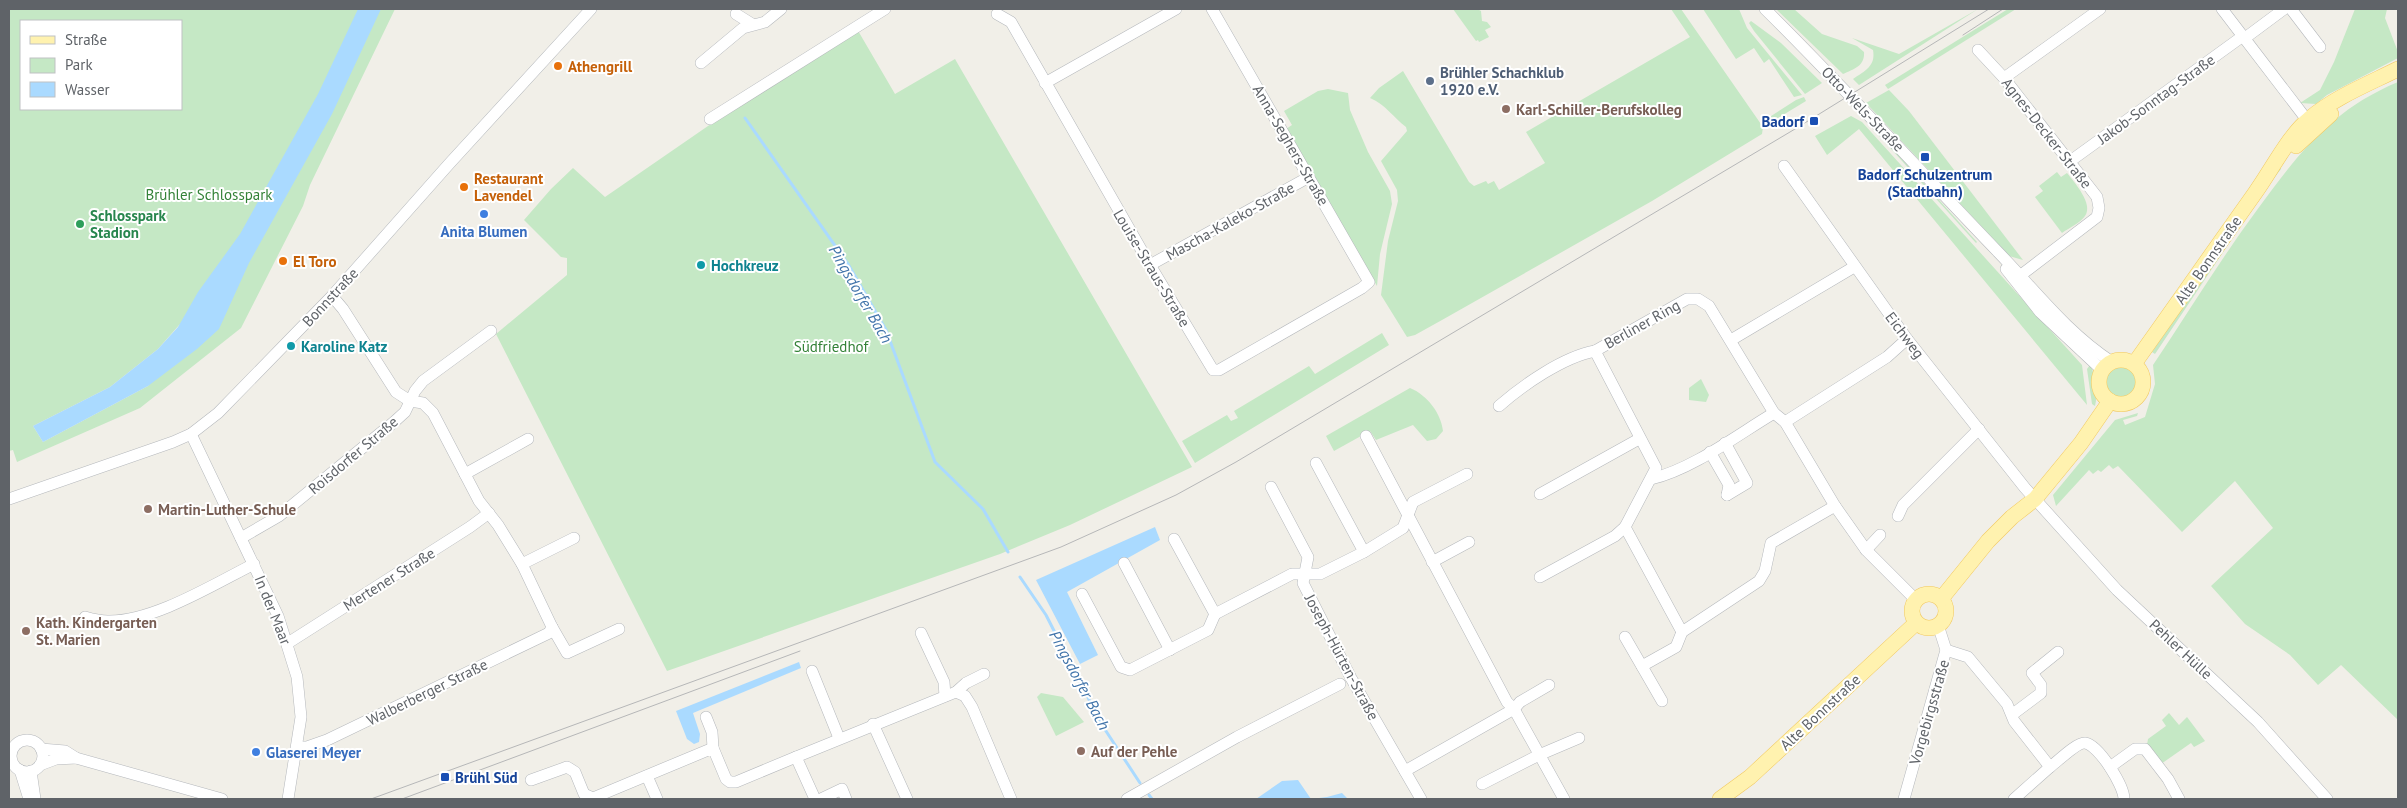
<svg xmlns="http://www.w3.org/2000/svg" width="2407" height="808" viewBox="0 0 2407 808" font-family="'PT Sans',sans-serif">
  <rect width="100%" height="100%" fill="#f1efe8"/>
  <g fill="#c5e8c5" fill-rule="evenodd">
    <path d="M9,9h386l-85,176 -7,21 -62,122 -101,80 -123,54 -4,-12 -4,1zM21,21h160v88h-160zM180,324l-32,62 -105,56 -10,-16 77,-39 48,-38z"/>
    <polygon points="1453,9 1477,9 1481,11 1482,21 1487,22 1491,27 1485,30 1489,37 1479,42 1478,40 1476,41"/>
    <path d="M1671,9h10l82,118 -1,7 -110,67 -210,119 -27,15 -8,2 -26,-42 7,-54 10,-40 -1,-11 -16,-29 26,-30 -1,-4c-13,-10 -20,-22 -36,-29l9,-10 24,-17 66,111 5,4 12,-5 2,3 6,-3 5,9 46,-27 -19,-31 164,-95z"/>
    <polygon points="1703,9 1739,9 1747,28 1802,95 1794,97 1769,59 1764,63 1754,48 1736,59"/>
    <path d="M1776,9h18l28,25 35,12 7,6c1,14 -10,17 -21,22z"/>
    <path d="M1978,9l-119,76 -6,-6c12,-8 23,-13 20,-29l-21,-12 47,16z"/>
    <polygon points="2008,9 2016,9 1888,89 1885,85"/>
    <polygon points="2355,9 2387,9 2385,18 2398,52 2398,58 2327,95 2316,104 2300,103 2320,90 2334,62"/>
    <polygon points="1751,21 1781,43 1822,83 1805,94 1754,31 1749,23"/>
    <polygon points="857,29 895,94 955,59 1192,467 1070,525 1000,554 667,671 496,334 567,275 567,258 561,257 524,220 551,189 573,168 605,197 737,106"/>
    <path d="M2398,82v638l-57,-55 -23,20 -28,-30 -45,-31 -34,-38 62,-58 -38,-47 -53,51 -64,-66 -5,3 -4,-4 -8,7 -3,-2 -5,4 -4,-4 -33,36 -3,-11 62,-75 23,-7 -1,3 -14,4 2,5 20,-8 10,-33 -2,-19c35,-52 67,-105 104,-155 42,-57 74,-100 141,-128z"/>
    <polygon points="1328,89 1348,93 1350,110 1368,152 1390,191 1392,204 1380,254 1377,286 1286,129 1292,125 1284,111 1318,91"/>
    <polygon points="1889,90 1909,111 2023,260 2009,256 1866,103"/>
    <polygon points="1804,97 1806,101 1768,124 1765,120 1796,100"/>
    <polygon points="1857,109 1977,242 1976,243 1856,110"/>
    <polygon points="1851,116 1862,122 2082,365 2087,405 1859,129 1827,155 1815,136"/>
    <polygon points="2280,167 2281,169 2266,188 2155,354 2152,352"/>
    <path d="M2057,172l4,5 6,-4c7,9 27,31 18,43 -5,7 -16,12 -23,17l-27,-36 8,-6 -4,-5z"/>
    <polygon points="1382,333 1389,345 1195,463 1182,441 1227,415 1231,421 1238,418 1234,411 1309,366 1315,374"/>
    <path d="M2090,365c6,10 8,30 5,41l-3,-2 -5,-35z"/>
    <circle cx="2121" cy="382" r="15"/>
    <polygon points="1701,379 1709,395 1706,402 1689,400 1689,388"/>
    <path d="M1410,388c17,7 31,25 33,43l-7,8 -9,2 -14,-16 -37,15 -6,-9 -36,20 -8,-15z"/>
    <polygon points="1041,693 1063,697 1084,722 1056,736 1037,697"/>
    <polygon points="2169,713 2179,725 2187,717 2205,741 2194,747 2191,743 2161,764 2147,745 2148,739 2166,726 2162,720"/>
  </g>
  <g fill="#aadaff">
    <polygon points="358,9 381,9 332,114 249,263 219,329 197,349 148,386 43,442 33,426 110,387 158,349 178,327 198,292 240,234 318,94"/>
    <polygon points="1155,527 1160,540 1067,592 1098,655 1080,664 1036,580"/>
    <polygon points="799,662 801,668 693,713 700,734 699,742 694,744 687,739 676,711"/>
    <polygon points="1298,780 1311,799 1327,797 1342,793 1348,799 1256,799 1282,781"/>
  </g>
  <g fill="none" stroke-linecap="round" stroke-linejoin="round">
    <g stroke="#aadaff" stroke-width="3">
      <polyline points="745,118 848,264 886,330 935,462 983,509 1008,552"/>
      <polyline points="1020,577 1046,615 1102,725 1140,783"/>
      <polyline points="1149,795 1152,799"/>
    </g>
    <defs>
      <g id="minor">
        <path d="M1765,9c80,79 155,162 233,243 36,37 69,81 114,110"/>
        <polyline points="2222,9 2307,120"/>
        <polyline points="2291,9 2320,47"/>
        <polyline points="736,14 752,24"/>
        <polyline points="997,14 1011,22 1150,265 1213,370 1219,370 1362,288 1369,282 1212,9"/>
        <polyline points="2245,38 2284,9"/>
        <polyline points="1978,50 2004,78 2097,197 2099,208 2097,217 2021,275"/>
        <polyline points="701,63 743,28 765,22 781,9"/>
        <polyline points="2004,78 2100,9"/>
        <polyline points="1045,83 1176,9"/>
        <polyline points="710,119 885,9"/>
        <polyline points="2069,162 2243,36"/>
        <polyline points="1784,166 1907,339 2025,488 2117,590 2258,722 2327,799"/>
        <polyline points="1150,265 1309,177"/>
        <polyline points="2006,269 2040,312 2102,370"/>
        <polyline points="332,296 343,309 396,392 410,401 423,403 433,413 479,501 498,525 522,564 552,627 567,653 619,629"/>
        <polyline points="1731,340 1854,267"/>
        <path d="M1499,406c24,-21 64,-49 96,-55"/>
        <polyline points="1785,422 1887,357 1907,339"/>
        <polyline points="191,434 278,616 297,677 301,717 288,799"/>
        <polyline points="1366,436 1507,702 1514,709 1564,799"/>
        <polyline points="1725,443 1747,483 1727,495"/>
        <polyline points="1710,452 1729,485 1727,495"/>
        <polyline points="1316,463 1364,552"/>
        <polyline points="465,474 528,439"/>
        <path d="M1651,479c42,-10 86,-44 123,-66"/>
        <polyline points="1271,487 1308,557 1303,583 1351,678 1421,799"/>
        <polyline points="1540,494 1639,439"/>
        <polyline points="9,499 173,442 191,434 218,413 332,296 449,164 591,9"/>
        <polyline points="1898,516 1903,505 1979,429"/>
        <polyline points="241,538 279,516 394,422 405,412 415,391 423,381 491,331"/>
        <polyline points="1174,539 1215,614"/>
        <polyline points="1866,550 1880,535"/>
        <polyline points="1432,562 1469,542"/>
        <polyline points="1124,563 1170,650"/>
        <polyline points="522,564 574,538"/>
        <polyline points="1540,577 1615,536 1625,527"/>
        <polyline points="1082,594 1121,667 1130,670 1208,630 1215,614 1292,574 1320,574 1364,552 1403,528 1413,502 1467,474"/>
        <path d="M85,617c7,2 15,4 23,4 45,1 106,-37 146,-57"/>
        <polyline points="1682,632 1625,527 1656,468 1595,351 1687,299 1698,299 1709,306 1774,413 1785,422 1835,506 1866,550 1916,600"/>
        <polyline points="921,633 944,682 945,696"/>
        <polyline points="1625,637 1662,701"/>
        <polyline points="288,643 470,527 489,513"/>
        <polyline points="1946,650 1968,657 2007,704 2014,721 2050,767 2014,799"/>
        <polyline points="1642,666 1676,647 1682,632 1759,581 1765,571 1771,543 1835,506"/>
        <polyline points="812,671 839,738"/>
        <polyline points="956,692 966,683 984,674"/>
        <polyline points="2013,714 2041,693 2041,685 2032,673 2058,652"/>
        <polyline points="706,717 712,732 713,748"/>
        <polyline points="873,724 907,799"/>
        <circle cx="27" cy="756" r="16"/>
        <polyline points="297,747 307,747 327,740 549,633 552,627"/>
        <polyline points="41,749 65,751 76,758 222,799"/>
        <polyline points="796,757 956,692 965,696 972,707 1011,799"/>
        <polyline points="40,765 56,759 76,758"/>
        <path d="M2050,767c7,-5 27,-25 35,-24 14,2 39,43 39,56"/>
        <polyline points="2110,767 2135,749 2145,749 2168,779 2179,799"/>
        <polyline points="20,770 29,799"/>
        <polyline points="31,771 35,799"/>
        <polyline points="1405,771 1514,709 1520,702 1549,685"/>
        <polyline points="647,776 657,799"/>
        <polyline points="531,780 567,767 575,772 584,794 593,798 713,748 726,779 730,782 736,782 796,757 815,799"/>
        <polyline points="1482,784 1539,755 1579,738"/>
        <polyline points="821,799 842,789 846,799"/>
        <polyline points="1127,799 1237,737 1340,684"/>
        <polyline points="1904,799 1946,650 1938,625"/>
      </g>
      <g id="major">
        <polyline points="2296,146 2331,114"/>
        <circle cx="2121" cy="382" r="22"/>
        <path d="M2134,364c40,-57 81,-114 121,-171 16,-22 34,-58 54,-74 26,-22 59,-35 89,-50"/>
        <circle cx="1929" cy="611" r="17"/>
        <polyline points="1941,599 1988,541 2012,517 2035,499 2081,443 2110,401"/>
        <polyline points="1720,799 1750,777 1916,623"/>
      </g>
    </defs>
    <use href="#minor" stroke="#b5b8bc" stroke-width="12"/>
    <use href="#major" stroke="#f2c960" stroke-width="16"/>
    <use href="#minor" stroke="#fff" stroke-width="11"/>
    <use href="#major" stroke="#fff2af" stroke-width="15"/>
    <g stroke="#b6b7b8" stroke-width="1">
      <polyline points="1963,35 2003,9"/>
      <polyline points="371,799 1061,547 1176,495 1236,462 1795,129 1989,9"/>
      <polyline points="402,799 800,651"/>
    </g>
  </g>
  <g fill="#e8710a" stroke="#fff" stroke-width="2">
    <circle cx="558" cy="66" r="5"/>
    <circle cx="464" cy="187" r="5"/>
    <circle cx="283" cy="261" r="5"/>
  </g>
  <circle fill="#5c6f8a" stroke="#fff" stroke-width="2" cx="1430" cy="81" r="5"/>
  <g fill="#8d6e63" stroke="#fff" stroke-width="2">
    <circle cx="1506" cy="109" r="5"/>
    <circle cx="148" cy="509" r="5"/>
    <circle cx="26" cy="631" r="5"/>
    <circle cx="1081" cy="751" r="5"/>
  </g>
  <g fill="#1a4fb4" stroke="#fff" stroke-width="2">
    <rect x="1809" y="116" width="10" height="10" rx="2.5"/>
    <rect x="1920" y="152" width="10" height="10" rx="2.5"/>
    <rect x="440" y="772" width="10" height="10" rx="2.5"/>
  </g>
  <g fill="#3f7fe0" stroke="#fff" stroke-width="2">
    <circle cx="484" cy="214" r="5"/>
    <circle cx="256" cy="752" r="5"/>
  </g>
  <circle fill="#2e9e5b" stroke="#fff" stroke-width="2" cx="80" cy="224" r="5"/>
  <g fill="#0f9aa8" stroke="#fff" stroke-width="2">
    <circle cx="701" cy="265" r="5"/>
    <circle cx="291" cy="346" r="5"/>
  </g>
  <g text-anchor="middle" dominant-baseline="central" stroke-width="4" stroke-linejoin="round" paint-order="stroke">
    <g font-size="15" font-weight="bold" fill="#c56008" stroke="#fff" text-anchor="start">
      <text x="568" y="66">Athengrill</text>
      <text x="474" y="178">Restaurant<tspan x="474" dy="17">Lavendel</tspan></text>
      <text x="293" y="261">El Toro</text>
    </g>
    <g font-size="15" font-weight="bold" fill="#4e5e75" stroke="#fff" text-anchor="start">
      <text x="1440" y="72">Brühler Schachklub<tspan x="1440" dy="17">1920 e.V.</tspan></text>
    </g>
    <g font-size="15" fill="#5f6368" stroke="#fff">
      <text transform="translate(2156 99) rotate(-36)">Jakob-Sonntag-Straße</text>
      <text transform="translate(1863 109) rotate(46)">Otto-Wels-Straße</text>
      <text transform="translate(2047 133) rotate(52)">Agnes-Decker-Straße</text>
      <text transform="translate(1291 145) rotate(60)">Anna-Seghers-Straße</text>
      <text transform="translate(1230 221) rotate(-29)">Mascha-Kaleko-Straße</text>
      <text transform="translate(2208 260) rotate(-55)">Alte Bonnstraße</text>
      <text transform="translate(1152 268) rotate(59)">Louise-Straus-Straße</text>
      <text transform="translate(330 297) rotate(-47)">Bonnstraße</text>
      <text transform="translate(1642 324) rotate(-29)">Berliner Ring</text>
      <text transform="translate(1905 335) rotate(53)">Eichweg</text>
      <text transform="translate(353 455) rotate(-40)">Roisdorfer Straße</text>
      <text transform="translate(389 579) rotate(-32)">Mertener Straße</text>
      <text transform="translate(273 610) rotate(68)">In der Maar</text>
      <text transform="translate(2181 649) rotate(43)">Pehler Hülle</text>
      <text transform="translate(1342 657) rotate(62)">Joseph-Hürten-Straße</text>
      <text transform="translate(427 692) rotate(-26)">Walberberger Straße</text>
      <text transform="translate(1820 712) rotate(-43)">Alte Bonnstraße</text>
      <text transform="translate(1929 712) rotate(-74)">Vorgebirgsstraße</text>
    </g>
    <g font-size="15" font-weight="bold" fill="#785e54" stroke="#fff" text-anchor="start">
      <text x="1516" y="109">Karl-Schiller-Berufskolleg</text>
      <text x="158" y="509">Martin-Luther-Schule</text>
      <text x="36" y="622">Kath. Kindergarten<tspan x="36" dy="17">St. Marien</tspan></text>
      <text x="1091" y="751">Auf der Pehle</text>
    </g>
    <g font-size="15" font-weight="bold" fill="#164399" stroke="#fff" text-anchor="end">
      <text x="1804" y="121">Badorf</text>
      <text x="1925" y="174" text-anchor="middle">Badorf Schulzentrum<tspan x="1925" dy="17">(Stadtbahn)</tspan></text>
      <text x="455" y="777" text-anchor="start">Brühl Süd</text>
    </g>
    <g font-size="15" fill="#348238" stroke="#fff">
      <text x="209" y="194">Brühler Schlosspark</text>
      <text x="831" y="346">Südfriedhof</text>
    </g>
    <g font-size="15" font-weight="bold" fill="#27864d" stroke="#fff" text-anchor="start">
      <text x="90" y="215">Schlosspark<tspan x="90" dy="17">Stadion</tspan></text>
    </g>
    <g font-size="15" font-weight="bold" fill="#366cbe" stroke="#fff">
      <text x="484" y="231">Anita Blumen</text>
      <text x="266" y="752" text-anchor="start">Glaserei Meyer</text>
    </g>
    <g font-size="15" font-weight="bold" fill="#0d838f" stroke="#fff" text-anchor="start">
      <text x="711" y="265">Hochkreuz</text>
      <text x="301" y="346">Karoline Katz</text>
    </g>
    <g font-size="16" font-style="italic" fill="#4174aa" stroke="#fff">
      <text transform="translate(861 294) rotate(60)">Pingsdorfer Bach</text>
      <text transform="translate(1080 680) rotate(62)">Pingsdorfer Bach</text>
    </g>
  </g>
  <rect width="2407" height="808" fill="none" stroke="#5f6368" stroke-width="20"/>
  <rect x="20" y="20" width="162" height="90" fill="#ffffff" stroke="#bfc1c3"/>
  <rect x="30" y="36" width="25" height="8" fill="#fff2af" stroke="#bfc1c3"/>
  <text x="65" y="45" font-size="15" fill="#5f6368">Straße</text>
  <rect x="30" y="58" width="25" height="15" fill="#c5e8c5" stroke="#bfc1c3"/>
  <text x="65" y="70" font-size="15" fill="#5f6368">Park</text>
  <rect x="30" y="82" width="25" height="15" fill="#aadaff" stroke="#bfc1c3"/>
  <text x="65" y="95" font-size="15" fill="#5f6368">Wasser</text>
</svg>
